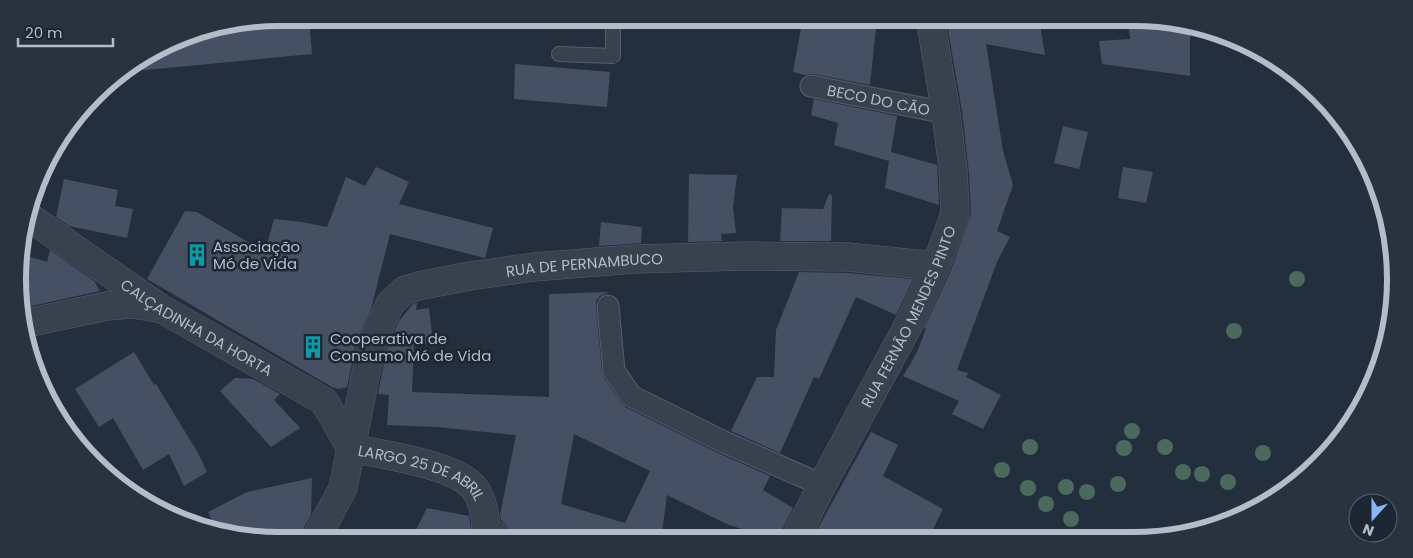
<svg xmlns="http://www.w3.org/2000/svg" width="1413" height="558" viewBox="0 0 1413 558" font-family="Poppins,sans-serif">
  <rect width="100%" height="100%" fill="#242f3e"/>
  <g fill="#455162" fill-rule="evenodd">
    <polygon points="279,18 309,18 312,54 125,72 195,31"/>
    <polygon points="803,18 877,18 870,85 813,74 805,75 793,72"/>
    <polygon points="946,18 1039,18 1045,55 986,44 1003,151 1013,185 997,231 1010,237 997,262 957,370 968,373 966,377 1001,395 983,429 952,414 959,401 903,376 916,354 926,329 924,328 950,273 971,214 969,173 962,111"/>
    <polygon points="1128,18 1176,24 1177,33 1190,33 1190,76 1102,64 1099,41 1130,39"/>
    <polygon points="515,64 610,72 607,107 514,99"/>
    <polygon points="814,99 897,116 891,152 937,165 939,205 885,188 889,161 834,145 838,123 811,115"/>
    <polygon points="1063,126 1088,132 1079,169 1054,163"/>
    <polygon points="376,167 409,182 399,204 493,228 485,258 390,234 371,309 357,340 347,387 338,389 332,387 147,279 185,211 197,212 265,252 274,219 302,222 327,227 346,177 365,186"/>
    <polygon points="1123,167 1153,172 1146,203 1118,198"/>
    <polygon points="689,174 737,175 733,207 736,233 721,234 722,241 688,242"/>
    <polygon points="64,179 118,190 115,206 133,209 127,238 69,226 56,217"/>
    <polygon points="829,194 832,195 831,241 780,241 782,208 823,209"/>
    <polygon points="601,222 642,227 641,243 599,246"/>
    <polygon points="50,250 94,281 100,291 22,308 20,254 47,262"/>
    <polygon points="799,272 847,273 913,279 896,315 856,297 819,379 814,377 780,453 731,431 757,377 774,377 776,330"/>
    <path d="M608,292l-8,4 -4,5v6l6,65 2,6 17,25 4,4 93,46 52,23 -7,14 30,18 -12,24 -2,7h-43l6,-10 -13,-4 -62,-30 -6,45h-146v-6l-14,-14 -1,-5 16,-80 -79,-8 -50,-2 2,-30 -11,-1 9,-46 12,-27 14,-17 4,-1 -1,7 13,-2 4,35 -19,2 -2,47 137,5v-103zM574,434l76,37 -25,52 -64,-19z"/>
    <polygon points="134,352 154,385 156,384 198,453 207,472 184,486 169,454 143,470 113,418 99,427 75,389"/>
    <polygon points="235,378 253,379 280,394 274,400 300,428 271,447 220,391"/>
    <polygon points="871,432 898,445 883,476 943,509 928,539 812,539"/>
    <polygon points="312,478 311,515 301,533 299,540 279,540 217,530 208,512 247,492"/>
    <polygon points="427,508 469,516 471,530 476,540 411,540"/>
  </g>
  <g fill="none" stroke-linecap="round" stroke-linejoin="round">
    <defs>
      <polyline id="service" points="559,54 613,56 613,18"/>
      <g id="pedestrian">
        <path id="s1" d="M811,86l135,27"/>
        <polyline points="608,306 614,371 631,396 724,442 822,485"/>
      </g>
      <g id="minor">
        <path id="s2" d="M29,217l131,91 164,93 27,47"/>
        <polyline points="22,324 107,306 132,304 158,308"/>
        <path id="s3" d="M351,448c32,7 94,15 118,35 13,10 16,30 17,45l14,12"/>
        <path id="s4" d="M795,539l27,-54 87,-161 27,-58 19,-52 -2,-45 -7,-56 -16,-95"/>
        <path id="s5" d="M315,540l28,-52 29,-145 18,-39 15,-14 18,-5 47,-9 64,-9 100,-8 112,-3 102,1 88,9"/>
      </g>
    </defs>
    <use href="#service" stroke="#565f6c" stroke-width="16"/>
    <use href="#pedestrian" stroke="#565f6c" stroke-width="23"/>
    <use href="#minor" stroke="#565f6c" stroke-width="29"/>
    <use href="#service" stroke="#38414e" stroke-width="14"/>
    <use href="#pedestrian" stroke="#38414e" stroke-width="21"/>
    <use href="#minor" stroke="#38414e" stroke-width="28"/>
  </g>
  <g fill="#4b6a5d">
    <circle cx="1297" cy="279" r="8"/>
    <circle cx="1234" cy="331" r="8"/>
    <circle cx="1132" cy="431" r="8"/>
    <circle cx="1030" cy="447" r="8"/>
    <circle cx="1165" cy="447" r="8"/>
    <circle cx="1124" cy="448" r="8"/>
    <circle cx="1263" cy="453" r="8"/>
    <circle cx="1002" cy="470" r="8"/>
    <circle cx="1183" cy="472" r="8"/>
    <circle cx="1202" cy="474" r="8"/>
    <circle cx="1228" cy="482" r="8"/>
    <circle cx="1118" cy="484" r="8"/>
    <circle cx="1066" cy="487" r="8"/>
    <circle cx="1028" cy="488" r="8"/>
    <circle cx="1087" cy="492" r="8"/>
    <circle cx="1046" cy="504" r="8"/>
    <circle cx="1071" cy="519" r="8"/>
  </g>
  <defs>
    <symbol id="building-bare" viewBox="-9 -9 18 18"><path d="M-4-6H4V6H1V3H-1V6H-4ZM-2.5-4.3h1.7v1.8h-1.7ZM.8-4.3h1.7v1.8H.8ZM-2.5-1h1.7V.8h-1.7ZM.8-1h1.7V.8H.8Z" fill="#0f9aa8" stroke="#1d2633" stroke-width="2.5" paint-order="stroke"/></symbol>
  </defs>
  <g fill-rule="evenodd">
    <use href="#building-bare" x="181" y="239" width="32" height="32"/>
    <use href="#building-bare" x="297" y="331" width="32" height="32"/>
  </g>
  <g text-anchor="middle" dominant-baseline="central" stroke-width="5" stroke-linejoin="round" paint-order="stroke">
    <g font-size="15" fill="#b4bcc9" stroke="#1d2633">
      <text stroke="none"><textPath href="#s1" startOffset="69">BECO DO CÃO</textPath></text>
      <text stroke="none"><textPath href="#s5" startOffset="452">RUA DE PERNAMBUCO</textPath></text>
      <text stroke="none"><textPath href="#s4" startOffset="250">RUA FERNÃO MENDES PINTO</textPath></text>
      <text stroke="none"><textPath href="#s2" startOffset="201">CALÇADINHA DA HORTA</textPath></text>
      <text stroke="none"><textPath href="#s3" startOffset="76">LARGO 25 DE ABRIL</textPath></text>
    </g>
    <g font-size="15" fill="#b4bcc9" stroke="#1d2633" text-anchor="start">
      <text x="213" y="246">Associação<tspan x="213" dy="17">Mó de Vida</tspan></text>
      <text x="330" y="338">Cooperativa de<tspan x="330" dy="17">Consumo Mó de Vida</tspan></text>
    </g>
  </g>
  <path d="M0 0H1413V558H0ZM279 26H1134A253 253 0 0 1 1387 279V279A253 253 0 0 1 1134 532H279A253 253 0 0 1 26 279V279A253 253 0 0 1 279 26Z" fill="#29323f" fill-rule="evenodd"/>
  <path fill="none" stroke="#b4bcc9" stroke-width="6" d="M279 26H1134A253 253 0 0 1 1387 279V279A253 253 0 0 1 1134 532H279A253 253 0 0 1 26 279V279A253 253 0 0 1 279 26Z"/>
  <g transform="translate(1373 518) rotate(201)"><circle r="24" fill="#1d2633" stroke="#59626f"/>
  <path d="M0-4L9 19L0 12L-9 19Z" fill="#8ab4f8"/>
  <text y="-8" font-size="14" font-weight="bold" text-anchor="middle" fill="#b4bcc9">N</text>
  </g>
  <path d="M18 38v8h95v-8" fill="none" stroke="#b4bcc9" stroke-width="2.5"/>
  <text x="25" y="38" font-size="15" fill="#b4bcc9" stroke="#1d2633" stroke-width="4" paint-order="stroke">20 m</text>
</svg>
